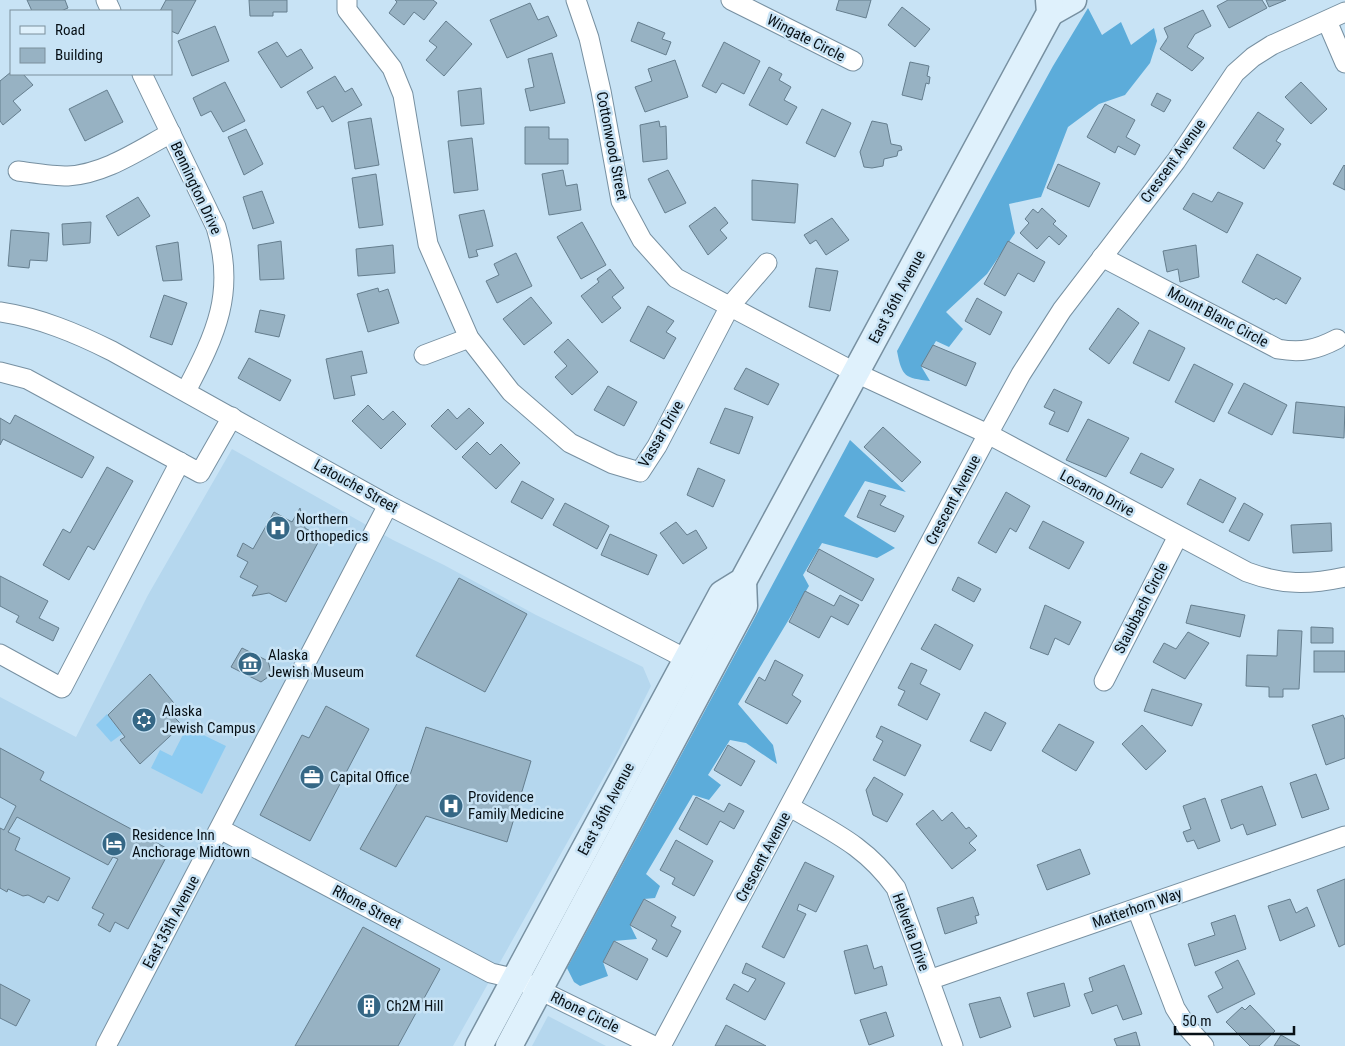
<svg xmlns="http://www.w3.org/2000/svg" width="1345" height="1046" viewBox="0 0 1345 1046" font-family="'Roboto Condensed',sans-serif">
  <rect width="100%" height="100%" fill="#c8e3f5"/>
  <g fill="#b5d7ee">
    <polygon points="232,449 393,540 444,565 536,615 643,667 651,686 618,752 453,1046 0,1046 0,697 76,737 148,595"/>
    <polygon points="548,1016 606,1046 532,1046"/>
  </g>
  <g fill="#8dcbf1">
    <polygon points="107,714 122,734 111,742 96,725"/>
    <polygon points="187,727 226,746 202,794 151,768 160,750 172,756"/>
  </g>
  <g fill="#5cacda">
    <path d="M1088,8l14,27 19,-13 10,23 23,-17 3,13 -7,22 -25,32 -26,9 -31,23 -27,70 -32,7 6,29 -28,41 -41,38 17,17 -14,18 -13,-6 -15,25 9,15c-25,-3 -28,-4 -33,-30l156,-285z"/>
    <polygon points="850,440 906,492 865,481 844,516 895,548 877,558 822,543 803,575 809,586 738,704 773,745 777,764 746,743 730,740 708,775 721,785 709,800 693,795 646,874 660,886 655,898 644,899 630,925 637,939 614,941 603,962 608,976 580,986 574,982 567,968"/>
  </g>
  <g fill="#97b2c3" stroke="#657e8e">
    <polygon points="27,0 65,0 68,8 61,11 32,11"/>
    <polygon points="166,0 196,0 178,34 171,31 171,11 160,11"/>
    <polygon points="249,0 287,0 287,12 273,12 273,16 250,16"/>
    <polygon points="395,0 433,0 437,3 424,20 414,12 404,25 389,13 397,2"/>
    <polygon points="839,0 871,0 866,18 836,10"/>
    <polygon points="1228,0 1262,0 1267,8 1229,28 1217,6"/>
    <polygon points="1266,0 1286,0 1269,7"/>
    <polygon points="530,3 538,20 548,16 557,36 507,58 490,20"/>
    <polygon points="902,7 930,29 915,47 888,25"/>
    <polygon points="1203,10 1211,26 1195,34 1187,47 1204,58 1192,71 1160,49 1168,37 1164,28"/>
    <polygon points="446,21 472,44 444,76 426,60 437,47 429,41"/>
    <polygon points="638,22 665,33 662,39 671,42 666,55 631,41"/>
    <polygon points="215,26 229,61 192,76 178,41"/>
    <polygon points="277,42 287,57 301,49 313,68 281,88 258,52"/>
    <polygon points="724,42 760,61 744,94 722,83 716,93 702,86"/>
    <polygon points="552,53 565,103 530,111 525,89 534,87 528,59"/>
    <polygon points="675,60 688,97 645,112 635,87 652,81 648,69"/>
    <polygon points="910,62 929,66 927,76 930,77 929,84 926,83 922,100 902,95"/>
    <polygon points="769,67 782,74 779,80 791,87 784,100 797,107 787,125 749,105"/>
    <polygon points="11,72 23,74 33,85 13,101 21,110 3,125 0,121 0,81"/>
    <polygon points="335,76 345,92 352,88 362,105 332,122 323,106 317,109 307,92"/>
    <polygon points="225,82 245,121 223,132 211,111 201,116 193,98"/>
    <polygon points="1301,82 1327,109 1311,124 1285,97"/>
    <polygon points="481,88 484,124 461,126 458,91"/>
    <polygon points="107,90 123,122 85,141 69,109"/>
    <polygon points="1157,93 1171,100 1164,112 1151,105"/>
    <polygon points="1105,104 1135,120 1126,137 1140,145 1135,155 1118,146 1115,153 1087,137"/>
    <polygon points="822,109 851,123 835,157 806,143"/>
    <polygon points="1258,112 1284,129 1276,141 1281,144 1264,169 1233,148"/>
    <polygon points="371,118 379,165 355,169 348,122"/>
    <polygon points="659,121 660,127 666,126 667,159 643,162 640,125"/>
    <polygon points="872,121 887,124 891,144 901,146 902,150 898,151 897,156 884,159 883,166 872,168 864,167 860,152"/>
    <polygon points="525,127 549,127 549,139 568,139 568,164 525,164"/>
    <polygon points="246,129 263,164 244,175 228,137"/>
    <polygon points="472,138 478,190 454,193 448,141"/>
    <polygon points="1058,164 1100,183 1089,207 1047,188"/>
    <polygon points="1344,165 1345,166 1345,190 1333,184"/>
    <polygon points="563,170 566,186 577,184 581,210 549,215 542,174"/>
    <polygon points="668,170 686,203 665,213 648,179"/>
    <polygon points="376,174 383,225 359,228 352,178"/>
    <polygon points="752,180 798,184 795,223 752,220"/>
    <polygon points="262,191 274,223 253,229 243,197"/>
    <polygon points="1218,192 1243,203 1227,233 1183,209 1193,193 1212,202"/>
    <polygon points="138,197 150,216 118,236 106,216"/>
    <polygon points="715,207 728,223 720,230 727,238 708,255 689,226"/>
    <polygon points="1042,208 1056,221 1053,224 1067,236 1059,245 1049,236 1037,249 1020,233 1029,223 1025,219 1033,209 1038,213"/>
    <polygon points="484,210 493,246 476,250 478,256 469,258 459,215"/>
    <polygon points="832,218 849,240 826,255 816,240 810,244 804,235"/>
    <polygon points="91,222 90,243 63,245 62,224"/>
    <polygon points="582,222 606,265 581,279 557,237"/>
    <polygon points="11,230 49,233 47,261 30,260 29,268 8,266"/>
    <polygon points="281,241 284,279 260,280 258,245"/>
    <polygon points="1008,241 1045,262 1034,282 1018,273 1005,296 984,284"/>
    <polygon points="178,242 182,280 163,281 156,246"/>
    <polygon points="393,245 395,273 358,276 356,249"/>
    <polygon points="1196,245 1199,277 1180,282 1178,269 1167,272 1163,251"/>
    <polygon points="516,253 532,286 497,303 486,281 499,275 494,264"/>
    <polygon points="1257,254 1301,278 1286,304 1276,298 1274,300 1242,282"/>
    <polygon points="816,268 838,271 830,311 809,307"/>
    <polygon points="610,269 624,288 612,297 621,308 602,323 581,296 599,282 597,279"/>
    <polygon points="378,288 379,292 388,289 399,323 368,332 357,294"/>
    <polygon points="164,295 187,303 172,345 150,337"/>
    <polygon points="531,297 552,323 524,345 503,319"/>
    <polygon points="977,298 1002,312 990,335 965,321"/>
    <polygon points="648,306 674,321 666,332 676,338 664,359 630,341"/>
    <polygon points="1118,308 1139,323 1109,364 1089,349"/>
    <polygon points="260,310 285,315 279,337 255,332"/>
    <polygon points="1149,330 1185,348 1169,381 1133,363"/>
    <polygon points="568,339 598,372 572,395 555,377 567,366 554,352"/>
    <polygon points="933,345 976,363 966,386 921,366"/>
    <polygon points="362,351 367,373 351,376 355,395 334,399 326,359"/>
    <polygon points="249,358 291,380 280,401 238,378"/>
    <polygon points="1194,364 1233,384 1214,422 1175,402"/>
    <polygon points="746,368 779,384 768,405 734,389"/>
    <polygon points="1244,383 1287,405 1272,435 1228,413"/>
    <polygon points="608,386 637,402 624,426 594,410"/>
    <polygon points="1054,389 1082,402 1068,432 1049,424 1055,412 1044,407"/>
    <polygon points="1296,402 1345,407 1344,438 1293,433"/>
    <polygon points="368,405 383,420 393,411 406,424 381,449 352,421"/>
    <polygon points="469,408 484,423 456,450 431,426 448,409 457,419"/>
    <polygon points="725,408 753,417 739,454 710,443"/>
    <polygon points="15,415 94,457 82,478 3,439 0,445 0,418 10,424"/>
    <polygon points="1088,419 1129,438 1106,477 1066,460"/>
    <polygon points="883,427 921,462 902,482 864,447"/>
    <polygon points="477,442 490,455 501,444 520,463 496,489 462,457"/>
    <polygon points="1141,453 1174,469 1162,488 1130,473"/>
    <polygon points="107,467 133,481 94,550 88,546 69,580 43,565 63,529 70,533"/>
    <polygon points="698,468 725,480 713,507 687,495"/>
    <polygon points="1200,479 1236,498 1223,523 1187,504"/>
    <polygon points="522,481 554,499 542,519 511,502"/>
    <polygon points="869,490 886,496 880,505 904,516 895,532 857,517"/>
    <polygon points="1006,492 1030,506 1016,532 1010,528 996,553 978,543"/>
    <polygon points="565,503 609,526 597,549 553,525"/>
    <polygon points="1244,503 1263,514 1249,541 1229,531"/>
    <polygon points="300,508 305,528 321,537 286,602 269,593 252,596 258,586 240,577 248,562 237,556 243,543 253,549 274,512 292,522"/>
    <polygon points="1043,521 1084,542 1069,569 1029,548"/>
    <polygon points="676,522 687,535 696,530 707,548 683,564 660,533"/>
    <polygon points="1331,523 1332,551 1293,553 1291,525"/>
    <polygon points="610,534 657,555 648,575 601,555"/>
    <polygon points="819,549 874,579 862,601 807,571"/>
    <polygon points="0,576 48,601 39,618 59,628 53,641 16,622 19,616 0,606"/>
    <polygon points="958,577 981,589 974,602 952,590"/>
    <polygon points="459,578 527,614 485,692 416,656"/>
    <polygon points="805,591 834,606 840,595 859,605 848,625 831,616 819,638 789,622"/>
    <polygon points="1045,605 1081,622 1069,645 1055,638 1048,655 1030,648"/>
    <polygon points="1191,605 1245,615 1240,637 1186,623"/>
    <polygon points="935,624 973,645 960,670 921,649"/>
    <polygon points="1311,627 1333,628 1333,643 1311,643"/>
    <polygon points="1278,630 1302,631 1299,689 1283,689 1283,697 1269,697 1269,687 1246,686 1247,655 1277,656"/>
    <polygon points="1188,632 1209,643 1185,679 1153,662 1164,643 1176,649"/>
    <polygon points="242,648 268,661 271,672 268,677 261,682 231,667"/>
    <rect x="1314" y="651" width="31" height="21"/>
    <polygon points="775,660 803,675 792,695 801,701 787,724 745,702 759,677 765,681"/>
    <polygon points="911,663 927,670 920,684 940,694 927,720 898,705 905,691 898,688"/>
    <polygon points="150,674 178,708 171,714 182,725 140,764 120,740 125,737 108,715"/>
    <polygon points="1152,689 1202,704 1192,726 1144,711"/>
    <polygon points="326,706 369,729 310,841 260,815 302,735 309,738"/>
    <polygon points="985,712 1006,723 991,751 970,741"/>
    <polygon points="1343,715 1345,720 1345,758 1326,765 1312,725"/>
    <polygon points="1059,724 1094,742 1076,771 1042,751"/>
    <polygon points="1142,725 1166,751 1146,770 1122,744"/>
    <polygon points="881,726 921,745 905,776 873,760 883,741 876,737"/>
    <polygon points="426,727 531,761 507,842 426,816 396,867 360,849 403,773 410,775"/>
    <polygon points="728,745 755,761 741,786 714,770"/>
    <polygon points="0,748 44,772 40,780 170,850 128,929 115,922 110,932 98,925 104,914 92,908 118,859 113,857 108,865 17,817 8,832 20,838 15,850 70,878 58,901 48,896 44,903 28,895 23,896 8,889 7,892 0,888 0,828 4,830 16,806 0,797"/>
    <polygon points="1316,774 1329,809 1302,818 1290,783"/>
    <polygon points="874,777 903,794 887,822 873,815 866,790"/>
    <polygon points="1262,786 1276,825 1247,835 1243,824 1231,829 1221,800"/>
    <polygon points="696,797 724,812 729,803 744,811 734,829 720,821 707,845 679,829"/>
    <polygon points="1205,798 1220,841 1198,849 1194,840 1187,842 1183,832 1191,829 1183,806"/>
    <polygon points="933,810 942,821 952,812 966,829 969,827 977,836 969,843 976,850 952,869 916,824"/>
    <polygon points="676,840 713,861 694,896 672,884 675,878 660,870"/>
    <polygon points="1080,849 1090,874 1047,890 1037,865"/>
    <polygon points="805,862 834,876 816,912 799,904 797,910 806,914 784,958 762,947"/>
    <polygon points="1345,879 1345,944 1339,947 1317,890"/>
    <polygon points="973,897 979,915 975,916 977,923 945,934 937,908"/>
    <polygon points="644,899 676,917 671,926 681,931 667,957 652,949 657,940 630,925"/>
    <polygon points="1290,899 1296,913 1307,907 1315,926 1280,941 1268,906"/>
    <polygon points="1235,915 1246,949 1195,966 1188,944 1215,935 1211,923"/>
    <polygon points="363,927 440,969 398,1046 295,1046"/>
    <polygon points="614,941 648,959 637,980 603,962"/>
    <polygon points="867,945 874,969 882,966 887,985 855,994 844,951"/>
    <polygon points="1238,960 1255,994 1217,1013 1208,996 1223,988 1215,972"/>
    <polygon points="746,963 785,983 765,1020 726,999 734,984 748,992 756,979 742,973"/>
    <polygon points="1124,965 1142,1014 1123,1020 1117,1005 1092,1014 1084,994 1093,991 1089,978"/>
    <polygon points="1064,983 1070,1006 1034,1017 1027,993"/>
    <polygon points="0,984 30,1000 16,1026 0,1018"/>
    <polygon points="1000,997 1011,1027 980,1038 969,1004"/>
    <polygon points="1250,1005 1275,1031 1259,1046 1250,1046 1226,1022 1242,1007 1245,1010"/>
    <polygon points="886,1012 894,1036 869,1045 860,1020"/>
    <polygon points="726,1025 766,1046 715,1046"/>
    <polygon points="1136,1032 1140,1046 1117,1046 1114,1039"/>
    <polygon points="1281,1035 1300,1046 1274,1046"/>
  </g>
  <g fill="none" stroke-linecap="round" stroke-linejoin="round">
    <defs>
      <g id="minor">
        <polyline points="106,0 111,11"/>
        <polyline points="347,0 347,10 392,68 403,95 428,244 469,338 511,392 570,443 613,464 640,472 657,446 730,306 767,263"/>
        <path d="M576,0l13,38 12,53 20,110 21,39 34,38 180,95 132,61 259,138c35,13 61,13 98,5"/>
        <polyline points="731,0 853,61"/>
        <polyline points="1327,21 1345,63"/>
        <path d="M142,74l74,153c20,65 0,107 -30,164"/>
        <path d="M18,171c16,2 34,5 50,5 37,-2 71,-26 103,-43"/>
        <path d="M1102,257l176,92c23,4 38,1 59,-10"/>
        <path d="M0,312c40,6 76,21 112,39l276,154 310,160"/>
        <polyline points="424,355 469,338"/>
        <polyline points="0,372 27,379 200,473 232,417"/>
        <polyline points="0,654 62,688 180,462"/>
        <polyline points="1104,681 1178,536"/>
        <path d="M790,807c43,25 76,39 106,81l57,158"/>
        <polyline points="220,829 491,973 517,979 654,1046"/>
        <polyline points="1137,909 1175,1008 1187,1027 1204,1046"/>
        <polyline points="929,980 1345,836"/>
        <polyline points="106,1046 388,505"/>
        <polyline points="661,1046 988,434 1021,374 1062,310 1176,161 1235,73 1253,57 1272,45 1345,12"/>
      </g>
      <g id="secondary">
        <polyline points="1050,13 1073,0"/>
        <polyline points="479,1046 722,594 743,581 1050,13 1049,0"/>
        <polyline points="509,1046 744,606 743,581"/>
      </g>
    </defs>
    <use href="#minor" stroke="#7790a1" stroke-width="21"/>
    <use href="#secondary" stroke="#7790a1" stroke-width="29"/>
    <use href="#minor" stroke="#fff" stroke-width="19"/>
    <use href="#secondary" stroke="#dff1fc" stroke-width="26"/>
  </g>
  <defs>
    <symbol id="hospital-disc" viewBox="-11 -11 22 22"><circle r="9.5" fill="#356785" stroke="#c8e3f5"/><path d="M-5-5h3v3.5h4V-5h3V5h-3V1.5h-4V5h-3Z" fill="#fff"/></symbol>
    <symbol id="museum-disc" viewBox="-11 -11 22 22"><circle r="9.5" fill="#356785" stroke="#c8e3f5"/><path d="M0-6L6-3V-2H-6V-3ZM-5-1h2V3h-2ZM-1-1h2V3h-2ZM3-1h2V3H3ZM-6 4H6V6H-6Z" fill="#fff"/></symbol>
    <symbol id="synagogue-disc" viewBox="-11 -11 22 22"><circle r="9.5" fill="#356785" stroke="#c8e3f5"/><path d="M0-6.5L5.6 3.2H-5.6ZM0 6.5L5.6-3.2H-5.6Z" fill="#fff"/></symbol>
    <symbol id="office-disc" viewBox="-11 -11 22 22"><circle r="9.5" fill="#356785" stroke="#c8e3f5"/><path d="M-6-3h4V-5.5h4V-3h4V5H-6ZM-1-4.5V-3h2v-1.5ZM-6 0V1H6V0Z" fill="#fff"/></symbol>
    <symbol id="hotel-disc" viewBox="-11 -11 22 22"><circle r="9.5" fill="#356785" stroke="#c8e3f5"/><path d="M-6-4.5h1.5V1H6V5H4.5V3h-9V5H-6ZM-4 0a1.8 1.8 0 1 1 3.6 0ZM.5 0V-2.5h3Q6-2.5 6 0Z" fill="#fff"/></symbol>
    <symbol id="building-disc" viewBox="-11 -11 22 22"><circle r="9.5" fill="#356785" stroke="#c8e3f5"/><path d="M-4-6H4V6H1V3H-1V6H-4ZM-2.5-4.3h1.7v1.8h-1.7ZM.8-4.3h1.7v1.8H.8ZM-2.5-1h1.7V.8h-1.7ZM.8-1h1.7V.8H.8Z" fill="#fff"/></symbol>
  </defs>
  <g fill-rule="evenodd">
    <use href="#hospital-disc" x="264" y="514" width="28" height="28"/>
    <use href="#museum-disc" x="236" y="650" width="28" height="28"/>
    <use href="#synagogue-disc" x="130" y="706" width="28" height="28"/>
    <use href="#office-disc" x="298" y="763" width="28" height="28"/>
    <use href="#hospital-disc" x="437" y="792" width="28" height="28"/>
    <use href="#hotel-disc" x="100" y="830" width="28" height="28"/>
    <use href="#building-disc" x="355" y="992" width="28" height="28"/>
  </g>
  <g text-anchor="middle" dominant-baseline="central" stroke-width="5" stroke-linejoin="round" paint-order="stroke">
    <g font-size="15" fill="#071016" stroke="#c8e3f5">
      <text transform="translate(806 38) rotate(27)">Wingate Circle</text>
      <text transform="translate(612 146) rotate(79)">Cottonwood Street</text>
      <text transform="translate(1173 161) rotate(-54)">Crescent Avenue</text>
      <text transform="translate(196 188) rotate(65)">Bennington Drive</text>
      <text transform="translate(897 297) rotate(-62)">East 36th Avenue</text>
      <text transform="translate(1218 317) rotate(28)">Mount Blanc Circle</text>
      <text transform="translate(661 434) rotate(-60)">Vassar Drive</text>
      <text transform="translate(356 486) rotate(29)">Latouche Street</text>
      <text transform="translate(1097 493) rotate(28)">Locarno Drive</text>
      <text transform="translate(953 500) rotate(-62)">Crescent Avenue</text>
      <text transform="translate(1141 608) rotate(-63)">Staubbach Circle</text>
      <text transform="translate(606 809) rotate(-62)">East 36th Avenue</text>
      <text transform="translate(763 857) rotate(-62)">Crescent Avenue</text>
      <text transform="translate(367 907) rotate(28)">Rhone Street</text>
      <text transform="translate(1137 908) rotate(-19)">Matterhorn Way</text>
      <text transform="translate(171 922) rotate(-62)">East 35th Avenue</text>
      <text transform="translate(911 932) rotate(70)">Helvetia Drive</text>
      <text transform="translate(585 1012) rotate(26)">Rhone Circle</text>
    </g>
    <g font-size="15" fill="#071016" stroke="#c8e3f5" text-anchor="start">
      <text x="296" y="519">Northern<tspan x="296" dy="17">Orthopedics</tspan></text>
      <text x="268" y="655">Alaska<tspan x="268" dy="17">Jewish Museum</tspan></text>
      <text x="162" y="711">Alaska<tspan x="162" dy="17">Jewish Campus</tspan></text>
      <text x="330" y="777">Capital Office</text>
      <text x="468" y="797">Providence<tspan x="468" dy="17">Family Medicine</tspan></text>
      <text x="132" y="835">Residence Inn<tspan x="132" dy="17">Anchorage Midtown</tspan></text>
      <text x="386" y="1006">Ch2M Hill</text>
    </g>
  </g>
  <rect x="10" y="10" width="162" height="65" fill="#c8e3f5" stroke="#7b8f9c"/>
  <rect x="20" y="26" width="25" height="8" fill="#dff1fc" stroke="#7b8f9c"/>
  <text x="55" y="35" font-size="15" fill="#071016">Road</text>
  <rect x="20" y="48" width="25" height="15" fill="#97b2c3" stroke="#7b8f9c"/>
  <text x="55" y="60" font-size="15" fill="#071016">Building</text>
  <path d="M1175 1026v8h119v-8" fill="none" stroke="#071016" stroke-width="2.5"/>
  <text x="1182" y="1026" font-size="15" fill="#071016" stroke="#c8e3f5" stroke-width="4" paint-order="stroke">50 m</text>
</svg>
